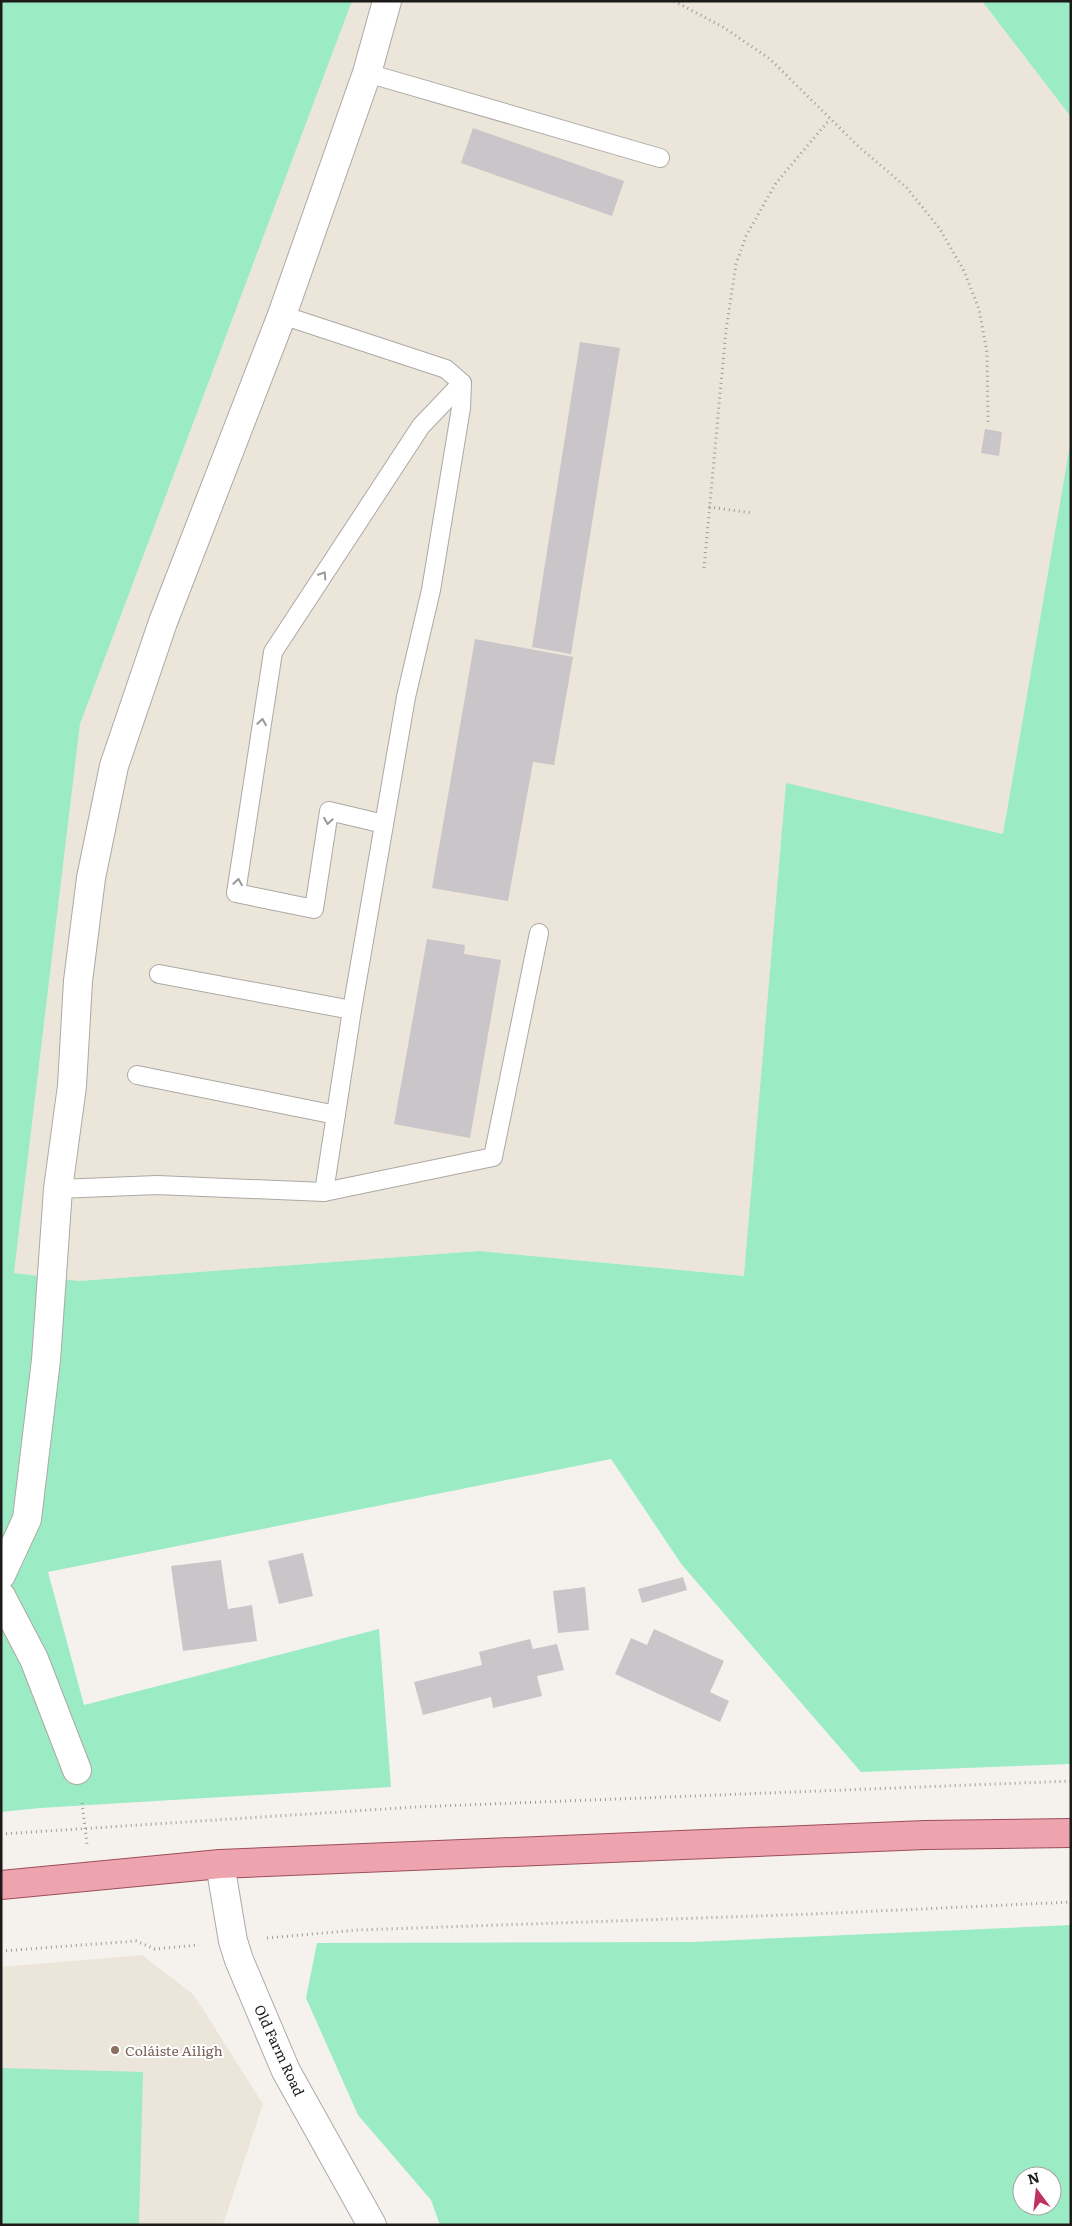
<svg xmlns="http://www.w3.org/2000/svg" width="1072" height="2226" viewBox="0 0 1072 2226" font-family="Literata,serif">
  <rect width="100%" height="100%" fill="#f5f2ee"/>
  <g fill="#ece5da">
    <polygon points="352,1 982,1 1071,117 1071,439 1003,834 786,784 745,1276 479,1251 79,1281 14,1273 80,724"/>
    <polygon points="142,1955 194,1995 263,2104 223,2225 1,2225 1,1967"/>
  </g>
  <g fill="#9bebc5" fill-rule="evenodd">
    <polygon points="1,1 352,1 80,724 14,1273 79,1281 479,1251 744,1276 786,783 1003,834 1071,439 1071,1764 861,1772 682,1565 611,1459 48,1572 84,1705 379,1629 391,1787 40,1808 1,1812"/>
    <polygon points="982,1 1071,1 1071,117"/>
    <path d="M1071,1925v300h-631l-9,-25 -73,-85 -52,-117 11,-55 375,-1zM1022,2176h30v30h-30z"/>
    <polygon points="1,2068 143,2072 139,2225 1,2225"/>
  </g>
  <g fill="#c9c5c9">
    <polygon points="473,128 624,181 612,216 461,163"/>
    <polygon points="580,342 620,348 571,654 532,647"/>
    <polygon points="985,429 1002,432 999,456 981,453"/>
    <polygon points="475,639 573,657 554,765 533,762 508,901 432,888"/>
    <polygon points="427,939 465,945 464,954 501,960 470,1138 394,1124"/>
    <polygon points="303,1553 313,1596 279,1604 268,1561"/>
    <polygon points="221,1560 228,1609 252,1605 257,1641 183,1651 171,1566"/>
    <polygon points="683,1577 687,1590 642,1603 638,1589"/>
    <polygon points="585,1587 589,1630 558,1633 553,1591"/>
    <polygon points="654,1629 724,1661 710,1692 729,1701 720,1722 615,1674 631,1638 647,1645"/>
    <polygon points="530,1639 533,1649 557,1644 564,1670 537,1676 542,1696 493,1708 491,1697 423,1715 414,1682 482,1665 479,1652"/>
  </g>
  <g fill="none" stroke-linecap="round" stroke-linejoin="round">
    <defs>
      <g id="lane">
        <polyline points="367,73 660,158"/>
        <polyline points="282,315 446,369 462,383 461,408 431,590 406,697 352,1010 324,1192"/>
        <polyline points="384,824 329,811 314,909 236,893 273,652 421,426 462,383"/>
        <polyline points="159,974 352,1010"/>
        <polyline points="137,1075 336,1115"/>
        <polyline points="58,1189 157,1185 324,1192 493,1157 539,933"/>
      </g>
      <g id="street">
        <polyline points="1,1575 27,1519 46,1360 58,1189 72,1086 78,981 91,878 114,766 163,622 282,315 367,73 387,1"/>
        <polyline points="1,1596 34,1659 77,1770"/>
      </g>
      <polyline id="secondary" points="220,1864 233,1941 239,1960 286,2071 372,2225"/>
      <polyline id="primary" points="1,1885 220,1864 925,1835 1071,1833"/>
    </defs>
    <use href="#lane" stroke="#aca9a5" stroke-width="20"/>
    <use href="#street" stroke="#aca9a5" stroke-width="30"/>
    <use href="#secondary" stroke="#aca9a5" stroke-width="30"/>
    <use href="#primary" stroke="#9d4d58" stroke-width="30"/>
    <g stroke="#9e9c98" stroke-width="3" stroke-dasharray="1 4" stroke-linecap="butt">
      <polyline points="674,1 723,27 770,59 858,146 906,187 940,229 964,271 979,309 987,353 988,422"/>
      <polyline points="709,507 753,513"/>
      <polyline points="704,568 726,330 736,264 746,236 776,183 830,119"/>
      <polyline points="82,1803 87,1844"/>
      <polyline points="1,1834 415,1807 1071,1781"/>
      <polyline points="267,1938 358,1930 813,1914 1071,1902"/>
      <polyline points="1,1951 136,1941 155,1949 199,1945"/>
    </g>
    <use href="#lane" stroke="#fff" stroke-width="18"/>
    <use href="#street" stroke="#fff" stroke-width="28"/>
    <use href="#secondary" stroke="#fff" stroke-width="28"/>
    <use href="#primary" stroke="#eea4af" stroke-width="28"/>
  </g>
  <defs><path id="oneway-chevron" d="M-2-3.5L2.5 0L-2 3.5" fill="none" stroke-width="1.6" stroke-linecap="round" stroke-linejoin="round" transform="scale(1.25)"/></defs>
  <g stroke="#999898">
    <use href="#oneway-chevron" transform="translate(323 575) rotate(-57)"/>
    <use href="#oneway-chevron" transform="translate(262 722) rotate(-81)"/>
    <use href="#oneway-chevron" transform="translate(328 821) rotate(99)"/>
    <use href="#oneway-chevron" transform="translate(238 882) rotate(-81)"/>
  </g>
  <circle fill="#8d6e63" stroke="#fff" stroke-width="2" cx="115" cy="2050" r="5"/>
  <g text-anchor="middle" dominant-baseline="central" stroke-width="4" stroke-linejoin="round" paint-order="stroke">
    <g font-size="14" fill="#785e54" stroke="#fff" text-anchor="start">
      <text x="125" y="2050">Coláiste Ailigh</text>
    </g>
    <g font-size="14" fill="#1c1b19" stroke="#fff">
      <text transform="translate(280 2050) rotate(65)">Old Farm Road</text>
    </g>
  </g>
  <rect width="1072" height="2226" fill="none" stroke="#1c1b19" stroke-width="5"/>
  <g transform="translate(1037 2191) rotate(345)"><circle r="24" fill="#ffffff" stroke="#a4a4a3"/>
  <path d="M0-4L9 19L0 12L-9 19Z" fill="#be3163"/>
  <text y="-8" font-size="14" font-weight="bold" text-anchor="middle" fill="#1c1b19">N</text>
  </g>
</svg>
